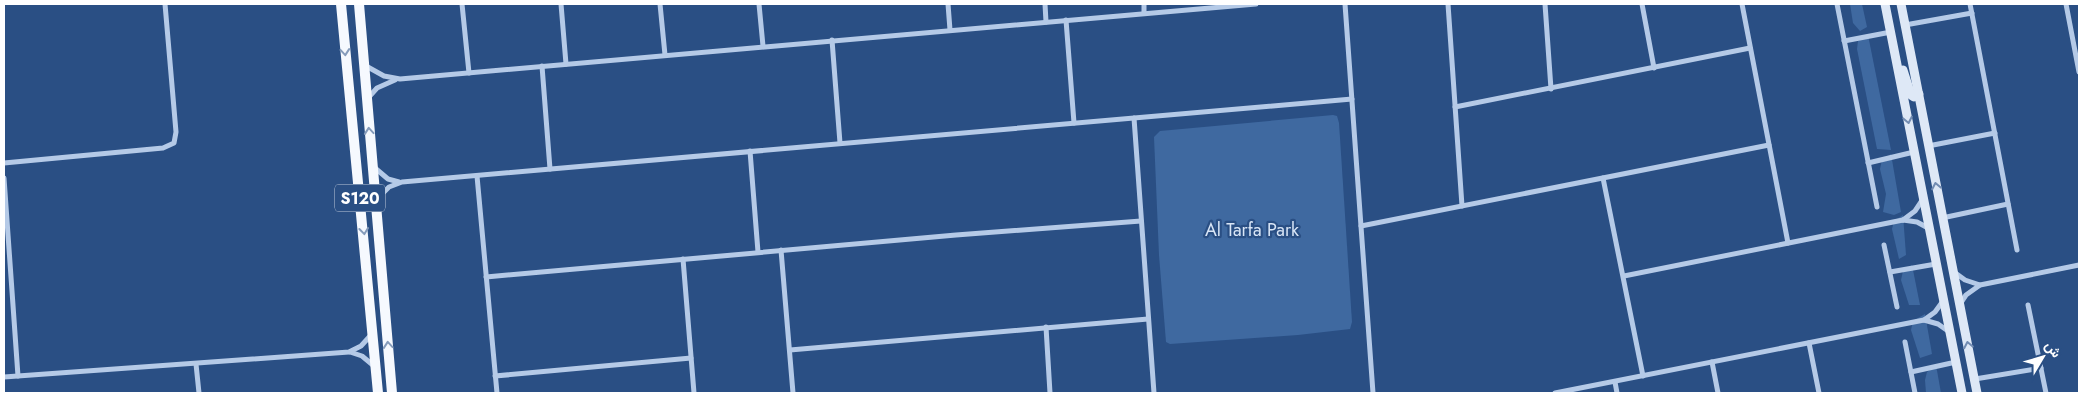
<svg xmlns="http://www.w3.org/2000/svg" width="2083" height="397" viewBox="0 0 2083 397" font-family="Jost,Vazirmatn,sans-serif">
  <rect width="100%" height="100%" fill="#2a4f84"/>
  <g fill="#3f69a0">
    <polygon points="1850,4 1862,4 1867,27 1860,31 1853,23"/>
    <polygon points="1868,35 1891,150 1877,149 1857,49 1858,41"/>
    <polygon points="1333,115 1337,116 1339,123 1352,322 1350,329 1298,335 1170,344 1166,342 1159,255 1154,137 1160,131"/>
    <polygon points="1891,154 1901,212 1894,215 1883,212 1886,194 1880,169 1882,160"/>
    <polygon points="1903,215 1906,255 1899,259 1892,229 1894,221"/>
    <polygon points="1912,265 1920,305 1909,305 1901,280 1903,271"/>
    <polygon points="1925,314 1932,354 1920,358 1911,330 1913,321"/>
    <polygon points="1936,365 1941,393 1926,393 1925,380 1927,372"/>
  </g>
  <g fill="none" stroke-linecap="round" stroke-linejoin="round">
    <g stroke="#b5cae7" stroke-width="5">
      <polyline points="462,4 469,73"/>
      <polyline points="561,4 566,64"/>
      <polyline points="660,4 665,55"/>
      <polyline points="759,4 763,46"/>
      <polyline points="948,4 950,30"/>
      <polyline points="1045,4 1046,22"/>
      <polyline points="1144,4 1144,13"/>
      <polyline points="1345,4 1373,393"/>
      <polyline points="1448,4 1462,206"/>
      <polyline points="1545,4 1551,89"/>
      <polyline points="1642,4 1654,68"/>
      <polyline points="1742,4 1788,243"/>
      <polyline points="1837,4 1877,207"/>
      <polyline points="1970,4 2017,250"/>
      <polyline points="2066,4 2079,72"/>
      <polyline points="1066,20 1074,123"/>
      <polyline points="1905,25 1972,13"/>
      <polyline points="832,40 840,143"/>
      <polyline points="1844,41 1891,32"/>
      <polyline points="366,66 384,76 400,79 1256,4"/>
      <polyline points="542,66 550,169"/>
      <polyline points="368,98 377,88 395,80"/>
      <polyline points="1455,107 1750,48"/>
      <polyline points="1134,118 1154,393"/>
      <polyline points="1928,146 1995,133"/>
      <polyline points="750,151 758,252"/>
      <polyline points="4,163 163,148 174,143 176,132 165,4"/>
      <polyline points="1868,163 1914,152"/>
      <polyline points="375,168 388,179 399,182"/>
      <polyline points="477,176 497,393"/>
      <polyline points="4,178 18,376"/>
      <polyline points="1603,178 1643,376"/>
      <polyline points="377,199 389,187 402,182 1352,99"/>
      <polyline points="1942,218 2008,204"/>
      <polyline points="1903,220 1915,211 1923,199"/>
      <polyline points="1361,226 1769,145"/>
      <polyline points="1884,245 1897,307"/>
      <polyline points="781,250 793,393"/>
      <polyline points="683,259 694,393"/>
      <polyline points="1890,272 1936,264"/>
      <polyline points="1954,272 1965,280 1980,285"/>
      <polyline points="1624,276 1903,220 1917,222 1928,228"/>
      <polyline points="486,277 956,235 1141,221"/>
      <polyline points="1960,304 1966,295 1980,285 2079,265"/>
      <polyline points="2028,305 2046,393"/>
      <polyline points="1924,320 1938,324 1948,331"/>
      <polyline points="1046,327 1050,393"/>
      <polyline points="1905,342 1915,393"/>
      <polyline points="1809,343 1819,393"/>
      <polyline points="790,350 1148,319"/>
      <polyline points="350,352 362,356 374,366"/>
      <polyline points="1712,362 1718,393"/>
      <polyline points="196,364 199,393"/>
      <polyline points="1911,372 1956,362"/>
      <polyline points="495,376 691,358"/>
      <polyline points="4,377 349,352 361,346 371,335"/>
      <polyline points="1975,379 2041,368"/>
      <polyline points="1615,382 1617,393"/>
      <polyline points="1555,393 1924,320 1935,312 1943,301"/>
    </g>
    <g stroke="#dee8f6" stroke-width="9">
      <polyline points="1885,4 1962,393"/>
      <polyline points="1901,4 1977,393"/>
      <polyline points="1903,70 1911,95 1914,97 1919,94"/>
    </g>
    <g stroke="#f6f9fe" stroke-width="10">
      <polyline points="341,4 378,393"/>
      <polyline points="359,4 392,393"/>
    </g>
  </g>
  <defs><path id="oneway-chevron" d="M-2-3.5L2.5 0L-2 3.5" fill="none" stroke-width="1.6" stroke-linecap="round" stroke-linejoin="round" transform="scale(1.25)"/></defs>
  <g stroke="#869cbb">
    <use href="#oneway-chevron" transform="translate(345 52) rotate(85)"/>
    <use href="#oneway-chevron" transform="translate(369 131) rotate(-95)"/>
    <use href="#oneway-chevron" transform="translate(364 231) rotate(83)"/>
    <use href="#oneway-chevron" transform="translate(388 345) rotate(-95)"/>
  </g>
  <g stroke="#728cb2">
    <use href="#oneway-chevron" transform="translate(1908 120) rotate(79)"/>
    <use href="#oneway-chevron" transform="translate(1936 186) rotate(-101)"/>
    <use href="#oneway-chevron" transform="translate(1968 345) rotate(-101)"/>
  </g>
  <g text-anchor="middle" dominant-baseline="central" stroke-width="4.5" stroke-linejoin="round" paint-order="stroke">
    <rect fill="#2a4f84" stroke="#bfcada" stroke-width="1" x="335" y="184.5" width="50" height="27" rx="4"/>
    <g font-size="16" font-weight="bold" fill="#fff">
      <text x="360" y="198">S120</text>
    </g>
    <g font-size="18" fill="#d8e5f6" stroke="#2a4f84">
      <text x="1252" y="230">Al Tarfa Park</text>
    </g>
  </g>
  <rect width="2083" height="397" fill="none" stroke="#ffffff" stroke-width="10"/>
  <g transform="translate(2043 357) rotate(52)" stroke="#2a4f84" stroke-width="4" paint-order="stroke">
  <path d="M0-4L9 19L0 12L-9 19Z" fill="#ffffff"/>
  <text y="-8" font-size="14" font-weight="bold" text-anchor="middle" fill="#ffffff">ش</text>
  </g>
</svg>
